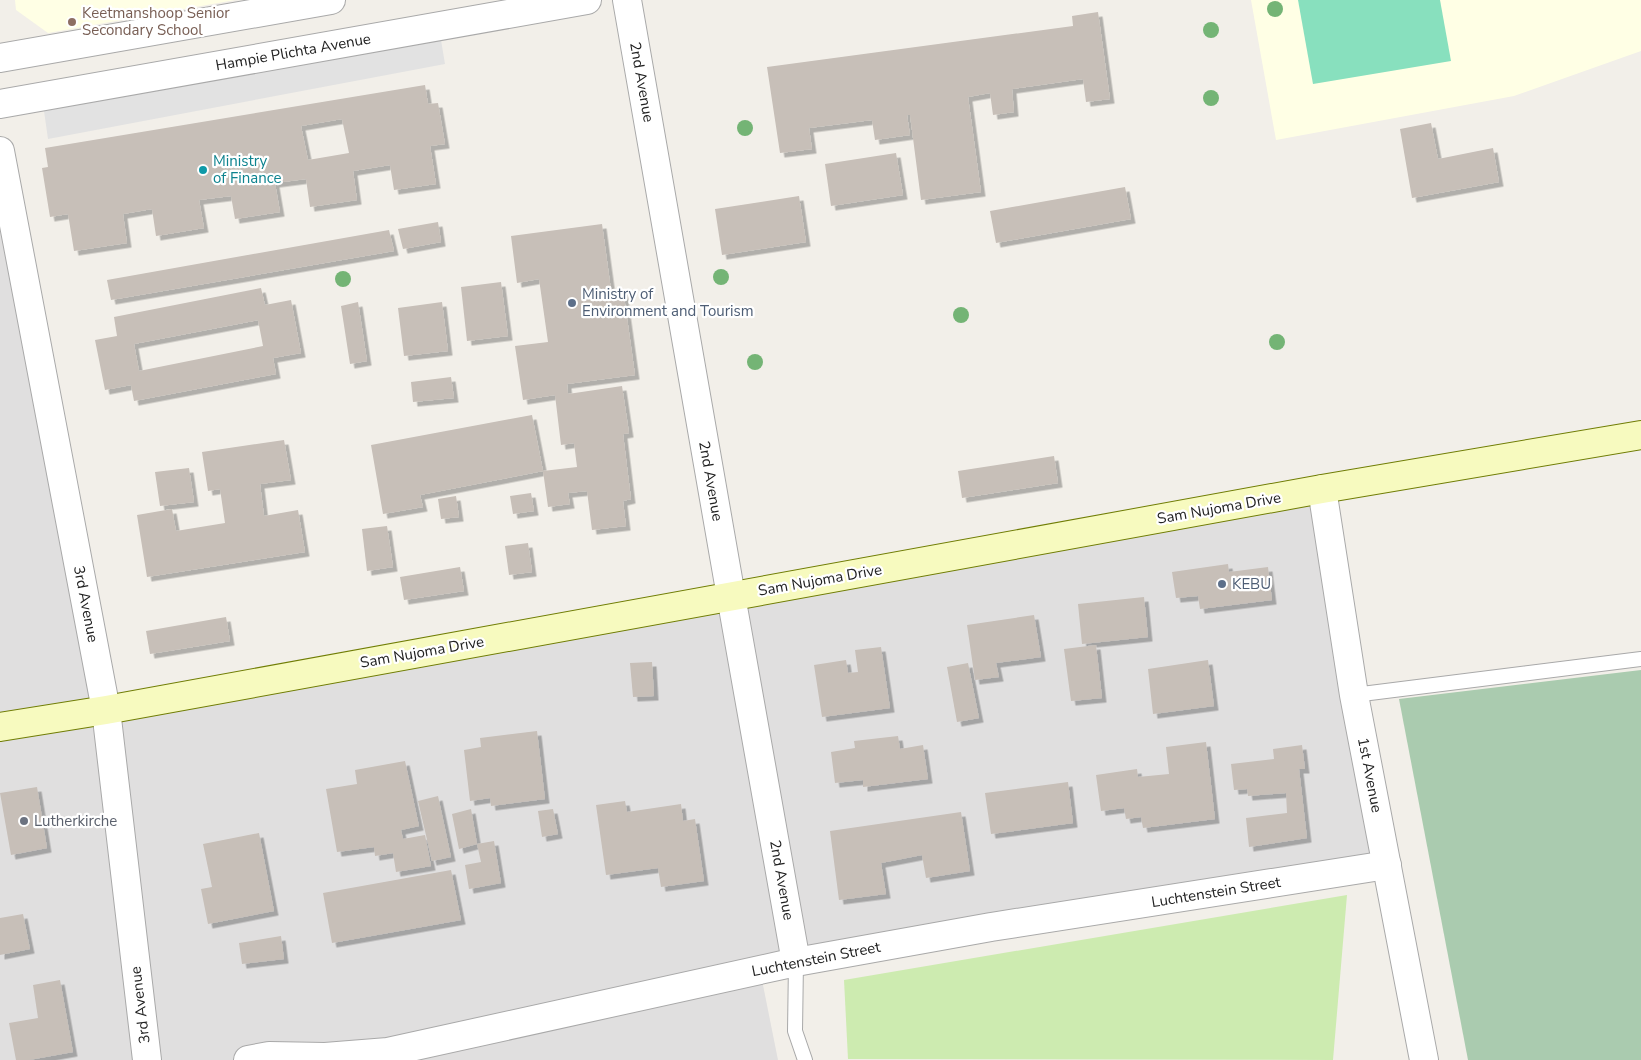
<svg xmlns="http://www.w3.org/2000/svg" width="1641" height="1060" viewBox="0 0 1641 1060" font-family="'Nunito Sans',sans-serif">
  <defs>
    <filter id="shadow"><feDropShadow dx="4.5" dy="4.5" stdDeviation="0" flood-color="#0004"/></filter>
  </defs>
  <rect width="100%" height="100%" fill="#f2efe9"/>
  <polygon fill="#e0dfdf" points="0,151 106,709 1322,489 1387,865 760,970 778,1060 0,1060"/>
  <g fill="#ffffe5">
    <polygon points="15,0 235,0 48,33 16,10"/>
    <polygon points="1251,0 1641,0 1641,51 1514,96 1276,140"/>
  </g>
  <polygon fill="#cdebb0" points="1347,895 1333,1060 848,1059 844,980"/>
  <polygon fill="#aacbaf" points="1641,670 1641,1060 1468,1060 1399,699"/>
  <polygon fill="#88e0be" points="1298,0 1440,0 1451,61 1313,84"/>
  <polygon fill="#e2e2e2" points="441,40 445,64 48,139 44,111"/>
  <g fill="#c7bfb8" fill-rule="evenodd" filter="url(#shadow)">
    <polygon points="1098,12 1110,99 1086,102 1083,79 1012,89 1014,112 993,115 990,93 968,97 981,192 921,200 910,115 907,115 910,135 875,140 872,120 809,128 812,149 780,153 767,67 1073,26 1072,16"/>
    <path d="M425,85l3,19 10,-1 7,41 -15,2 6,38 -42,6 -4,-25 -37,6 4,29 -47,7 -4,-28 -31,4 5,29 -45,7 -4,-23 -32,4 5,28 -48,8 -4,-27 -29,5 4,29 -53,8 -6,-37 -18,3 -8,-49 6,-1 -3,-19zM342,119l7,34 -41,7 -7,-34z"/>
    <polygon points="1431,123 1438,159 1493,148 1499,182 1412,198 1400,129"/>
    <polygon points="896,153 903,195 831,206 825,164"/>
    <polygon points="1125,187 1131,219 996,243 990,211"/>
    <polygon points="799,196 806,242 722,255 715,209"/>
    <polygon points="438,222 441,242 403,249 398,229"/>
    <polygon points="602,224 611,290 623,289 635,375 567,384 568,394 622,386 629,433 623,434 631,499 623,501 626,526 592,530 587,491 568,493 570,504 548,507 543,471 577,467 574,443 561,445 555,395 523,400 515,346 548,342 539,279 517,283 511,236"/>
    <polygon points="389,230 394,251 111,300 107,280"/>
    <polygon points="501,282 508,336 467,341 461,287"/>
    <path d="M261,288l4,17 26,-5 10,53 -28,5 3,16 -142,27 -3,-16 -26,5 -10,-50 22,-4 -3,-19zM258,320l5,26 -124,25 -5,-27z"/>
    <polygon points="358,302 367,361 350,364 341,306"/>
    <polygon points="442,302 448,351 404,356 398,308"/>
    <polygon points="451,377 454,398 413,402 411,382"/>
    <polygon points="532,415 543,471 420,495 423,507 383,514 371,445"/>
    <polygon points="284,440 291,480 260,484 264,516 298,510 305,552 147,577 137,515 172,509 176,531 225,523 220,489 208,491 202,452"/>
    <polygon points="1054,456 1058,483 962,498 958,471"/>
    <polygon points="189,468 194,502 160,506 155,472"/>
    <polygon points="531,493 534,511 513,514 510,496"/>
    <polygon points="456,496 459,517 441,519 438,499"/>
    <polygon points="387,526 393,567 367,571 362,529"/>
    <polygon points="528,543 532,572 509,575 505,546"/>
    <polygon points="1228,564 1229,572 1268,567 1272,600 1200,609 1198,596 1176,598 1172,572"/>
    <polygon points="460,567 464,591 404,600 400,577"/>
    <polygon points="1144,597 1148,637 1082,644 1078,604"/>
    <polygon points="1034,615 1041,657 996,663 999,677 975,680 967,625"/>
    <polygon points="226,617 230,641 150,654 146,631"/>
    <polygon points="1096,645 1102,698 1071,701 1064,649"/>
    <polygon points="881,647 890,708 822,717 814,665 846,660 848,673 858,672 855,650"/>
    <polygon points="1208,660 1214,706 1153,714 1148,669"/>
    <polygon points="652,662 654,696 633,697 630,663"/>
    <polygon points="968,663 979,718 957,722 947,667"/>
    <polygon points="537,731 545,799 491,806 490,798 470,801 464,750 481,747 480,738"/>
    <polygon points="898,736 900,749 923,745 928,779 863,787 863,780 835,783 831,752 855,748 854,741"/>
    <polygon points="1206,742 1215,819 1143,828 1141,817 1126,819 1124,808 1101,811 1096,775 1137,769 1138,777 1169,774 1166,747"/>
    <polygon points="1302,745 1305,769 1299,769 1307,838 1249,847 1246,818 1287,813 1286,793 1248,796 1247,789 1234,790 1231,764 1274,759 1273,749"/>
    <polygon points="405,761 419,826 401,830 403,839 425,835 431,866 396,872 393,853 375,856 374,847 337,852 326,789 357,784 355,770"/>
    <polygon points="1068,782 1073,823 991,834 985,793"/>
    <polygon points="37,787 47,848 11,855 0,793"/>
    <polygon points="438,796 451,857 432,861 418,801"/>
    <polygon points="625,801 627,812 681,804 683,821 695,819 704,881 661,887 658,868 606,875 596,805"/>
    <polygon points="471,809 477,844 459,849 452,814"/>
    <polygon points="553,809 558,834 542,837 538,811"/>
    <polygon points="961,812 970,871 926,878 922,855 881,863 886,894 839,900 830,831"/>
    <polygon points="259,833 274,911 208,924 201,889 212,887 203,844"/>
    <polygon points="494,841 501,883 469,889 465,865 481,862 477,844"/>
    <polygon points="451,870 461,920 332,943 323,893"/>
    <polygon points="23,914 30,949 0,955 0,918"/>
    <polygon points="281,936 284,959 242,964 239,943"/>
    <polygon points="60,980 73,1052 29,1060 16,1060 9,1023 38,1018 33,985"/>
  </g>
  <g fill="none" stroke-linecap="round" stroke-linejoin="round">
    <defs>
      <g id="lane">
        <polyline points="1354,695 1641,659"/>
        <polyline points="796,962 795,1031 805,1060"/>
      </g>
      <g id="street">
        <polyline points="627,0 731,596 796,962"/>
        <polyline points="0,58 331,0"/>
        <polyline points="0,104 587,0"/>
        <polyline points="0,151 106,710 147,1060"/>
        <polyline points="1322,489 1354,695 1424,1060"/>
        <polyline points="248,1060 269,1056 325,1057 388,1052 796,962 991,927 1387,865"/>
      </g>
      <polyline id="secondary" points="0,727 106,710 1322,489 1641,435"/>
    </defs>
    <use href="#lane" stroke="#a9a9a9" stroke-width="16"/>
    <use href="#street" stroke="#a9a9a9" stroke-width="30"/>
    <use href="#secondary" stroke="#707d05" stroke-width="30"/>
    <use href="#lane" stroke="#fff" stroke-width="14"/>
    <use href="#street" stroke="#fff" stroke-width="28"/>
    <use href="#secondary" stroke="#f7fabf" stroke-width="28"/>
  </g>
  <g fill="#74b475">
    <circle cx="1275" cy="9" r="8"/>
    <circle cx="1211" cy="30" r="8"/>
    <circle cx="1211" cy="98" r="8"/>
    <circle cx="745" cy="128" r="8"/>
    <circle cx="721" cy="277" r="8"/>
    <circle cx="343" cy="279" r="8"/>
    <circle cx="961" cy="315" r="8"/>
    <circle cx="1277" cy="342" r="8"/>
    <circle cx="755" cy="362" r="8"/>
  </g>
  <circle fill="#8d6e63" stroke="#fff" stroke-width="2" cx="72" cy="22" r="5"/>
  <circle fill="#0f9aa8" stroke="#fff" stroke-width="2" cx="203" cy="170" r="5"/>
  <g fill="#5c6f8a" stroke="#fff" stroke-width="2">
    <circle cx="572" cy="303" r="5"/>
    <circle cx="1222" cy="584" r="5"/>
  </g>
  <circle fill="#6b7280" stroke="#fff" stroke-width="2" cx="24" cy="821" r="5"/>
  <g text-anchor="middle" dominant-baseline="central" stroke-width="4.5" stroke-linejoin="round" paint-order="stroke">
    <g font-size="15" fill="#785e54" stroke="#fff" text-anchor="start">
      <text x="82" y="13">Keetmanshoop Senior<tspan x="82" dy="17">Secondary School</tspan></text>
    </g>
    <g font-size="15" fill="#222" stroke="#fff">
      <text transform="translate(293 52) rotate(-10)">Hampie Plichta Avenue</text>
      <text transform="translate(642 82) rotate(80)">2nd Avenue</text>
      <text transform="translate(711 481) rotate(80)">2nd Avenue</text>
      <text transform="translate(1219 508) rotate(-10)">Sam Nujoma Drive</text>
      <text transform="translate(820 580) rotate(-10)">Sam Nujoma Drive</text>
      <text transform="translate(86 604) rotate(79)">3rd Avenue</text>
      <text transform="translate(422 652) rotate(-10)">Sam Nujoma Drive</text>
      <text transform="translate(1370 775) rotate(79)">1st Avenue</text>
      <text transform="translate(782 880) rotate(80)">2nd Avenue</text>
      <text transform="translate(1216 892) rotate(-9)">Luchtenstein Street</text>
      <text transform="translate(816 959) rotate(-11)">Luchtenstein Street</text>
      <text transform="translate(140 1005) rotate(-97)">3rd Avenue</text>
    </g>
    <g font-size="15" fill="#0d838f" stroke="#fff" text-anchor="start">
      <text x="213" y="161">Ministry<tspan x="213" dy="17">of Finance</tspan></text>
    </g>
    <g font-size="15" fill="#4e5e75" stroke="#fff" text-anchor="start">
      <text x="582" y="294">Ministry of<tspan x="582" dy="17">Environment and Tourism</tspan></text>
      <text x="1232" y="584">KEBU</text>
    </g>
    <g font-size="15" fill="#5b616d" stroke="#fff" text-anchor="start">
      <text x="34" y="821">Lutherkirche</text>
    </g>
  </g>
</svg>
